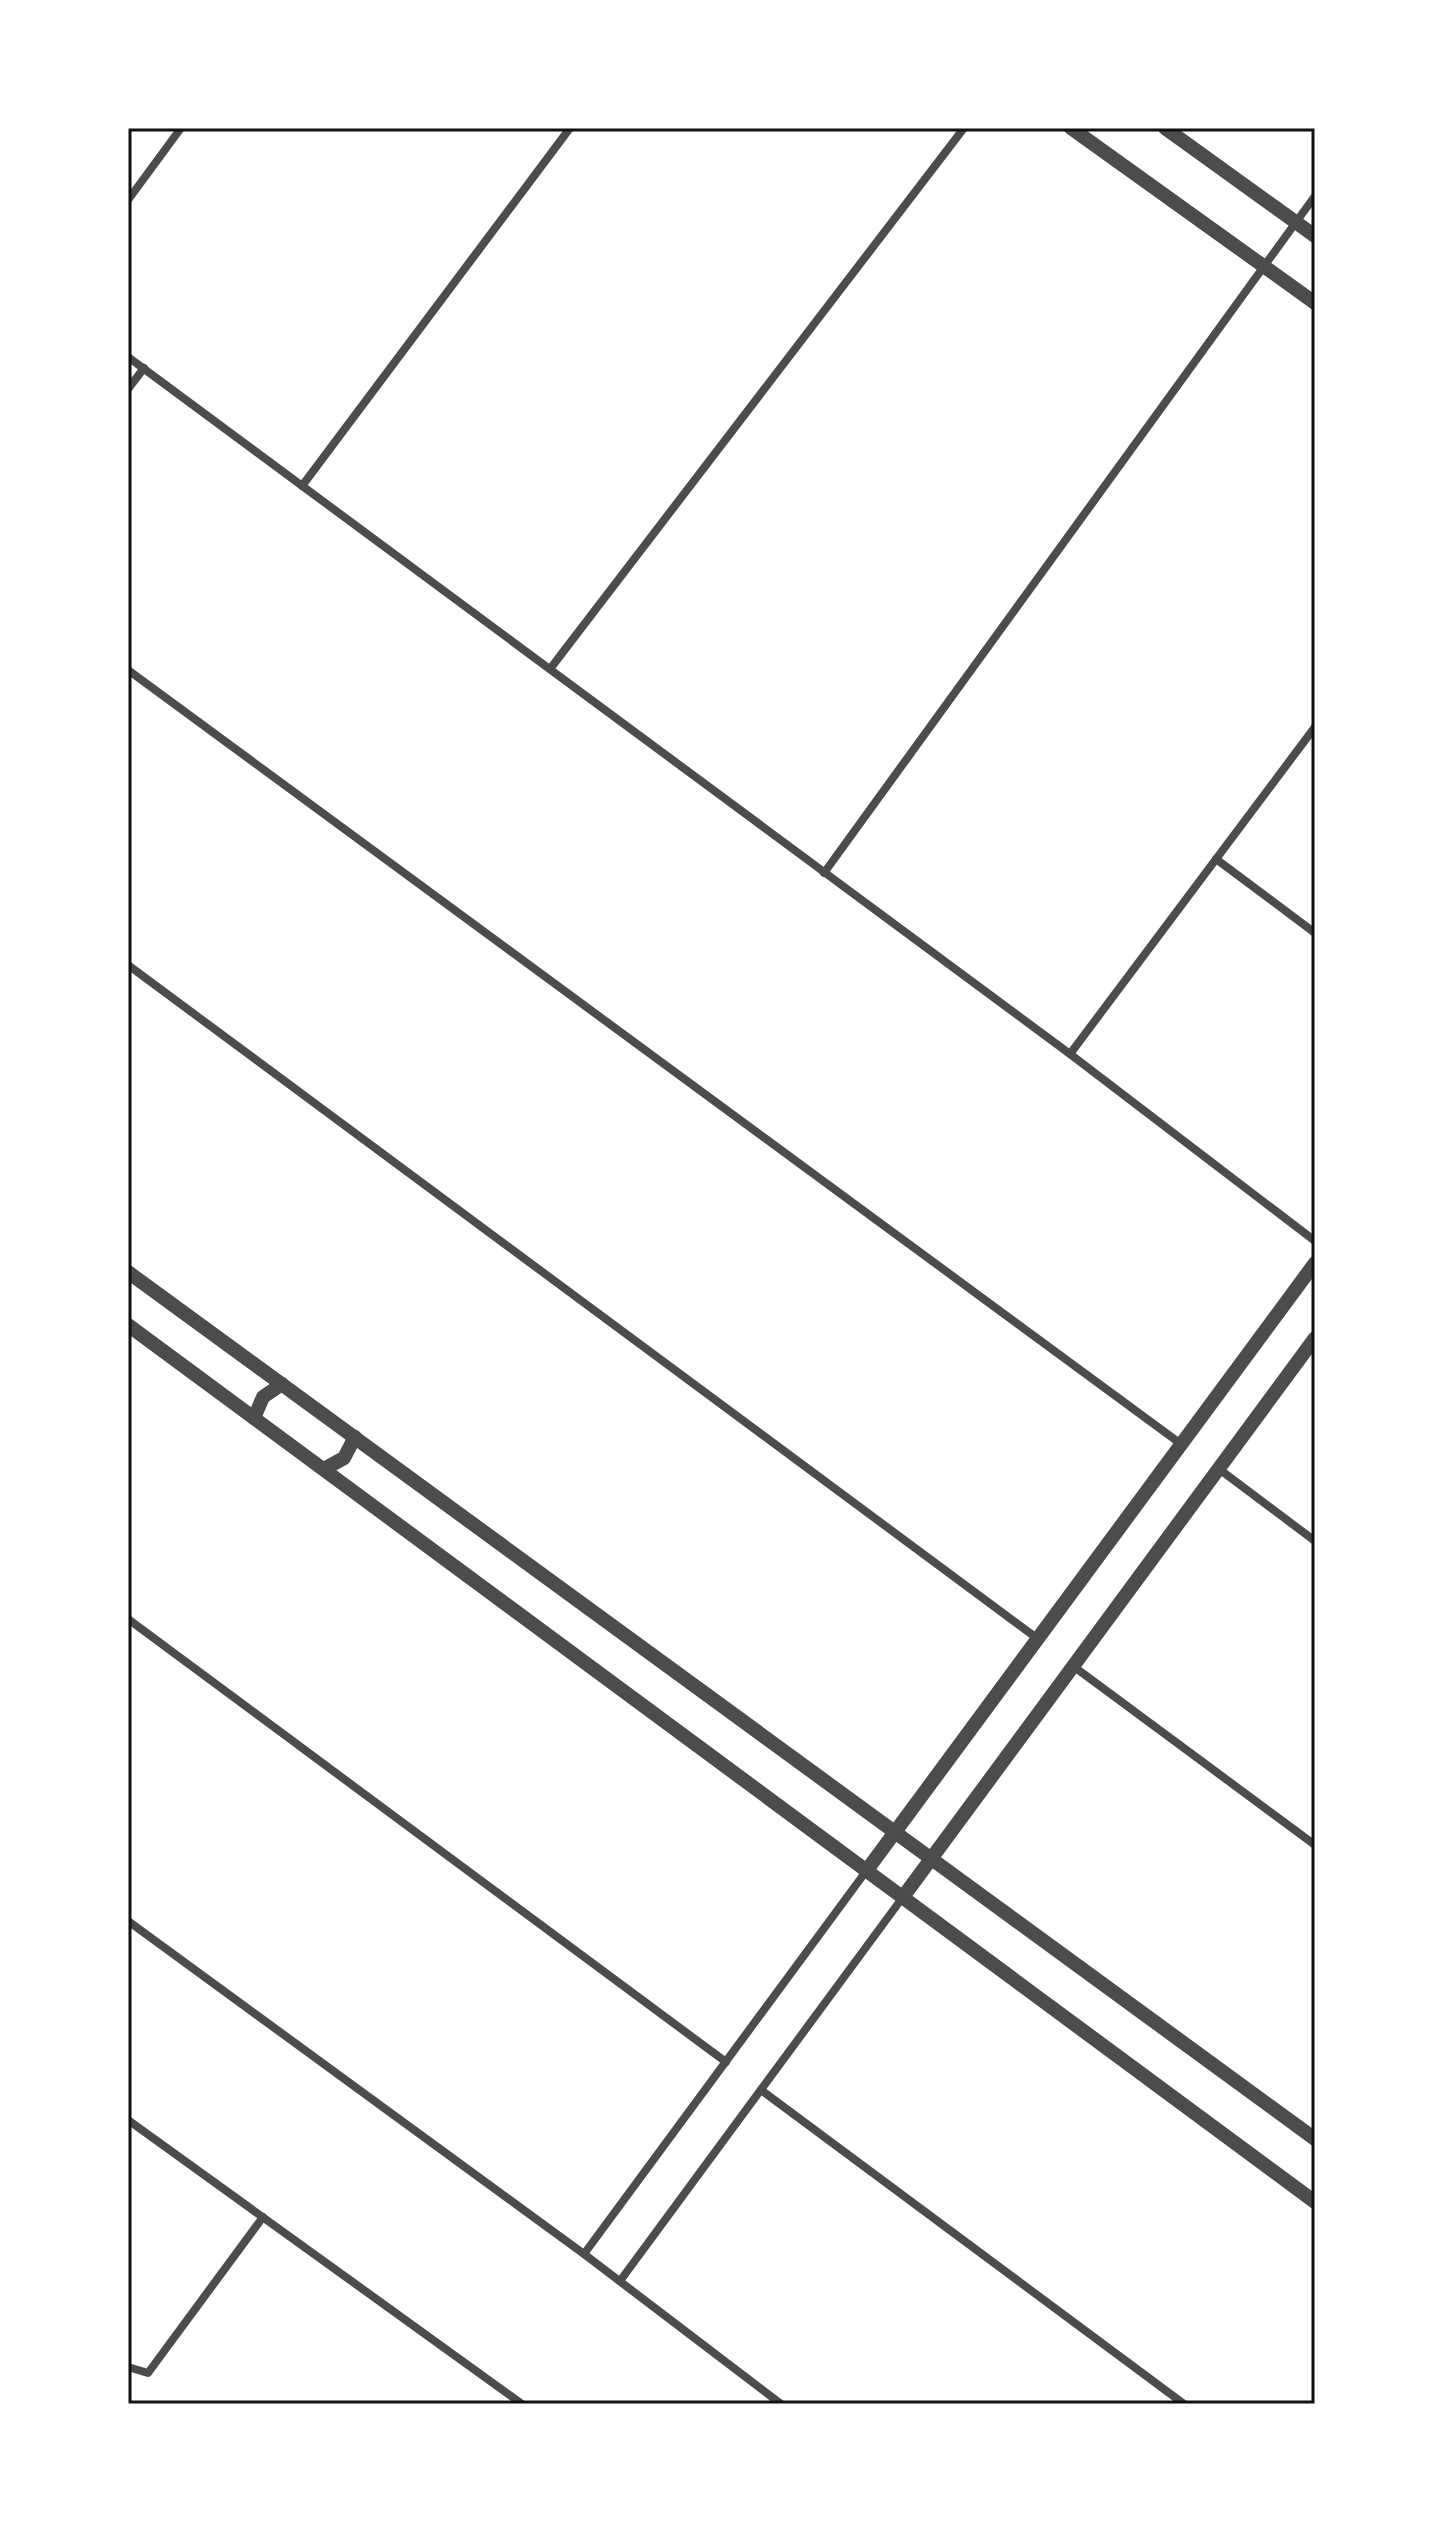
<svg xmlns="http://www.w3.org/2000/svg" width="1443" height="2532" viewBox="0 0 1443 2532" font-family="'Fira Sans',sans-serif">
  <rect width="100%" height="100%" fill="#fff"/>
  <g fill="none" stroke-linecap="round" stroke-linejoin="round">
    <g stroke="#4c4c4c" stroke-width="8">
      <polyline points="128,200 181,128"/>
      <polyline points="128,357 1070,1054 1315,1241"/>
      <polyline points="128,389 144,368"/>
      <polyline points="302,486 570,128"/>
      <polyline points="550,669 964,128"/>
      <polyline points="128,670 1181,1444"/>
      <polyline points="1216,859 1315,933"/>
      <polyline points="824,873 1315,196"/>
      <polyline points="128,965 1038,1639"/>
      <polyline points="1070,1054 1315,727"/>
      <polyline points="1219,1469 1315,1541"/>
      <polyline points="128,1619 726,2062"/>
      <polyline points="1073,1666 1315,1845"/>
      <polyline points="128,1921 584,2254 781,2404"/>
      <polyline points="761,2090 1184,2404"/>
      <polyline points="128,2120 522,2404"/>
      <polyline points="584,2254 867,1870"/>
      <polyline points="620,2281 903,1897"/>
      <polyline points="128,2367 148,2373 263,2217"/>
    </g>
    <g stroke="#4c4c4c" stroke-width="14">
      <polyline points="1071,128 1315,303"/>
      <polyline points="1165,128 1315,236"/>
      <polyline points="128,1272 1315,2139"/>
      <polyline points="128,1325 1315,2202"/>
      <polyline points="254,1418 263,1397 282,1384"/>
      <polyline points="324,1469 344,1458 355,1437"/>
      <polyline points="867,1870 1315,1263"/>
      <polyline points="903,1897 1315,1338"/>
    </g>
  </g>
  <rect width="1443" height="2532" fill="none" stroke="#ffffff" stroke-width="260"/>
  <rect x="130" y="130" width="1183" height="2272" fill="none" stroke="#111" stroke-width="3"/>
</svg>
